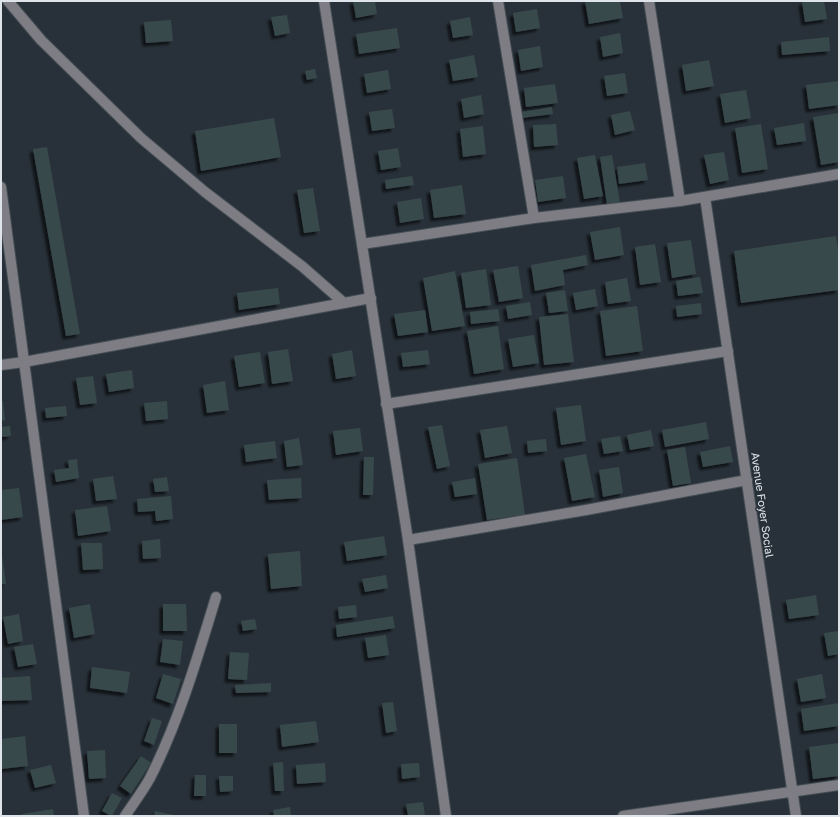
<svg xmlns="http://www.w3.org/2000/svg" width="840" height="817" viewBox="0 0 840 817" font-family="'Golos Text',sans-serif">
  <defs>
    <filter id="shadow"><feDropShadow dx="-3.5" dy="3.5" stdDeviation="1" flood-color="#0009"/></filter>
  </defs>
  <rect width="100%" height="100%" fill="#283139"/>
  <g fill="#39484b" filter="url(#shadow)">
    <polygon points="353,1 375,1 377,14 356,18"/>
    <polygon points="585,1 620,1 623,18 589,24"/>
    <polygon points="807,1 824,1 827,19 805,22 802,2"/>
    <polygon points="537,9 540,28 516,32 513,13"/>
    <polygon points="287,15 290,33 275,36 271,17"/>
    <polygon points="470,17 473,35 453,38 450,21"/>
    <polygon points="171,20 173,41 146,43 144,22"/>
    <polygon points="397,28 400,48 359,54 356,34"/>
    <polygon points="620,33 623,53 603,57 600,37"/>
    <polygon points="829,37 830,51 782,55 781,42"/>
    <polygon points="540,46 543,67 521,71 518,50"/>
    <polygon points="474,55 478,77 453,81 449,60"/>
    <polygon points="709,60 714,86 686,91 682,65"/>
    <polygon points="315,69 317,78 307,80 305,71"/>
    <polygon points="388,70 391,89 367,93 364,74"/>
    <polygon points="625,73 628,93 607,96 604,76"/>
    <polygon points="839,81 839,105 809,109 806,85"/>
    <polygon points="555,84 558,103 526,107 524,88"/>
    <polygon points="746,90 751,118 725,123 720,94"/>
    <polygon points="481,95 484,114 464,118 461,99"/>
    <polygon points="552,107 553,114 522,118 521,112"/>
    <polygon points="392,109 395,128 372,131 369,112"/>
    <polygon points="630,111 635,130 615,135 611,115"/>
    <polygon points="839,113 839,162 821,165 813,117"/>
    <polygon points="274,118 281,157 201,171 195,131"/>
    <polygon points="804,123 806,141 777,145 774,128"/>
    <polygon points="556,124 558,145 534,147 533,125"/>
    <polygon points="761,124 768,169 742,173 735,128"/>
    <polygon points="483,126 486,154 463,157 460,129"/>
    <polygon points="47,147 80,334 66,336 33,149"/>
    <polygon points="398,148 401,167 381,170 378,151"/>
    <polygon points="724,152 729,180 710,184 704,155"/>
    <polygon points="595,155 603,196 584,199 577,158"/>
    <polygon points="612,155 620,203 607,205 600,157"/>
    <polygon points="645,163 648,180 619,184 617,167"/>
    <polygon points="412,176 414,185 386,189 385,180"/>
    <polygon points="563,176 566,198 538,202 535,180"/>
    <polygon points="462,185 466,214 434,218 430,190"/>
    <polygon points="313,188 320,231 304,233 297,190"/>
    <polygon points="421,198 424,219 400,223 397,202"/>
    <polygon points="620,227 624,255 595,260 590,232"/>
    <polygon points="836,236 839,255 839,290 741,303 734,251"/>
    <polygon points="691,240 696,274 672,278 667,243"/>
    <polygon points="655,244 661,282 640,285 635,247"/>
    <polygon points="586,255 588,265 563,270 565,285 535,291 531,265"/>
    <polygon points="518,266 523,298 499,302 493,270"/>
    <polygon points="486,269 491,305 466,308 461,273"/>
    <polygon points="455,271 465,326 432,331 423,278"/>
    <polygon points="700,277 703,293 678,296 676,281"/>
    <polygon points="627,278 631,301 608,304 605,282"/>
    <polygon points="278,288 280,304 239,310 237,293"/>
    <polygon points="595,289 598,306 576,310 573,293"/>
    <polygon points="565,290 568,311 549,313 546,293"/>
    <polygon points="530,302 532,315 508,319 506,306"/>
    <polygon points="701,303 702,314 677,317 676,306"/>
    <polygon points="637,306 643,351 606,356 600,311"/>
    <polygon points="498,309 500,321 471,324 470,312"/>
    <polygon points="425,310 428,332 398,336 394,314"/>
    <polygon points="568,314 574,362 544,365 539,317"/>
    <polygon points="498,326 504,369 474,374 467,331"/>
    <polygon points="534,335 539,363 513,367 508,339"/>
    <polygon points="288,349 293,381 272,384 268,352"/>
    <polygon points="352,350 356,376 336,379 332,354"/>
    <polygon points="428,350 430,364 403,367 401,353"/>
    <polygon points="260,352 265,383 239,387 234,356"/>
    <polygon points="132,370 134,388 109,392 106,374"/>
    <polygon points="93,376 97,403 80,405 76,378"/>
    <polygon points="225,381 229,410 207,413 203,385"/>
    <polygon points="1,401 3,401 5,420 1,421"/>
    <polygon points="167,401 168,419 146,421 144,403"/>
    <polygon points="581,405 586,441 561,445 556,408"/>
    <polygon points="66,406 67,416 46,418 45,408"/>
    <polygon points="706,422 709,439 665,447 662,430"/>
    <polygon points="442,425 450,466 437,469 428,427"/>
    <polygon points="10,426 11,436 1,437 1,427"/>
    <polygon points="507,426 512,453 485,458 480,430"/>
    <polygon points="360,428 363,451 336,455 333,431"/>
    <polygon points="651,430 654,446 630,450 627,435"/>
    <polygon points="620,436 623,451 604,454 601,439"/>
    <polygon points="299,438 303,465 287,467 284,441"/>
    <polygon points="546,439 547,451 528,453 527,441"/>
    <polygon points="275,441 277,458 246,462 244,445"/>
    <polygon points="730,446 733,462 703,467 700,452"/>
    <polygon points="685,447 691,483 673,486 667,450"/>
    <polygon points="586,454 595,497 572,501 564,458"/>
    <polygon points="364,457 374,457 373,495 363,495"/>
    <polygon points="517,458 525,515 487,520 478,464"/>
    <polygon points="77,459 79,478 56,482 54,470 69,468 68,460"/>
    <polygon points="619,467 623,493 603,497 599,470"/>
    <polygon points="113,476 117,499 96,501 93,479"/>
    <polygon points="167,477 169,491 155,492 153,479"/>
    <polygon points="301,478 302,498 269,500 267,480"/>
    <polygon points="475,478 477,494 455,497 452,482"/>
    <polygon points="19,488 23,517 1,520 1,490"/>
    <polygon points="171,496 173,519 156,521 155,511 138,512 137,499"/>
    <polygon points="107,506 111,531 78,536 75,510"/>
    <polygon points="384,536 387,555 347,561 344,542"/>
    <polygon points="160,539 161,558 143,559 142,541"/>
    <polygon points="81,543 102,543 103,569 83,570"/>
    <polygon points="300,551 302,586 271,589 268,554"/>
    <polygon points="2,555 6,584 1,584 1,556"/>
    <polygon points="386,575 388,588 365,592 362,579"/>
    <polygon points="816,595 819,615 789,619 786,600"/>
    <polygon points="90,604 95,634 74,638 69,608"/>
    <polygon points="163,604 186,604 187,631 163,631"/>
    <polygon points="356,605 357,617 339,619 338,607"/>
    <polygon points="19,614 23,641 8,644 3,617"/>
    <polygon points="393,616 395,628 337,637 336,625"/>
    <polygon points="255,619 257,629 243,631 241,621"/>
    <polygon points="839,631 839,654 828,656 824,633"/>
    <polygon points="386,635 389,655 368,658 365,638"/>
    <polygon points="163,639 183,641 180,665 160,662"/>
    <polygon points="33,644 37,664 18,667 14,647"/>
    <polygon points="230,652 249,653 247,680 228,679"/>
    <polygon points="92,667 130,672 127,693 90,688"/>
    <polygon points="163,674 181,679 173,704 156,698"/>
    <polygon points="822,674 826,698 801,702 797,679"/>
    <polygon points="30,676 32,700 1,701 1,678"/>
    <polygon points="271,683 271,692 236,693 235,685"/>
    <polygon points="393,702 397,731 386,733 382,703"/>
    <polygon points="839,703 839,726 804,731 801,709"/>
    <polygon points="152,718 162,721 154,745 144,741"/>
    <polygon points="316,721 319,742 282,747 280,725"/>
    <rect x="219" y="724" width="18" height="29"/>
    <polygon points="25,736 28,766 1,769 1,739"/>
    <polygon points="839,743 839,776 813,779 809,747"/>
    <polygon points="105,750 106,778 89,779 87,751"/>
    <polygon points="141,756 151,763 131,794 120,786"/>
    <polygon points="283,762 284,791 275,791 273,763"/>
    <polygon points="325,763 326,782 297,784 296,765"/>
    <polygon points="419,763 420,777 402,779 401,764"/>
    <polygon points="51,765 56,783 35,788 30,770"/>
    <polygon points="195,775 206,775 206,796 194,796"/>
    <polygon points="219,776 233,776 233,791 220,792"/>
    <polygon points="112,793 122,798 112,816 111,816 102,811"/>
    <polygon points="423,802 425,816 408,816 406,804"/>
    <polygon points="290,807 291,816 274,816 273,810"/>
    <polygon points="53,809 54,816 23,816 22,814"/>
    <polygon points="155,811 174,815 174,816 154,816"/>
  </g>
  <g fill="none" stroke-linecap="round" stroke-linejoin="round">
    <defs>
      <g id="minor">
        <polyline points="8,1 41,40 141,138 205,192 303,267 344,303"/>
        <polyline points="324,1 408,540 446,816"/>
        <polyline points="498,1 534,218"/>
        <polyline points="649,1 680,201"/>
        <polyline points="1,187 84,816"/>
        <polyline points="705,197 796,816"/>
        <polyline points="362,244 534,218 680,201 839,174"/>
        <polyline points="1,365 24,362 371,298"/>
        <polyline points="386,404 728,351"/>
        <polyline points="408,540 586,510 747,480"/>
        <path d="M125,816c8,-12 18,-25 25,-38 29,-57 47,-119 66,-181"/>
        <polyline points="623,816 839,785"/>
      </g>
    </defs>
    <use href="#minor" stroke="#454e55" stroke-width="12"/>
    <use href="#minor" stroke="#7d7d83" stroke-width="10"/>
  </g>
  <g text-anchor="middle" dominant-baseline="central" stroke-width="3" stroke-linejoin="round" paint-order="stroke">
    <g font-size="11" fill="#dfe4ea" stroke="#283139">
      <text transform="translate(763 505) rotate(82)">Avenue Foyer Social</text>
    </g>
  </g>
  <rect width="840" height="817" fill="none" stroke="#dfe4ea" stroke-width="4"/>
</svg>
